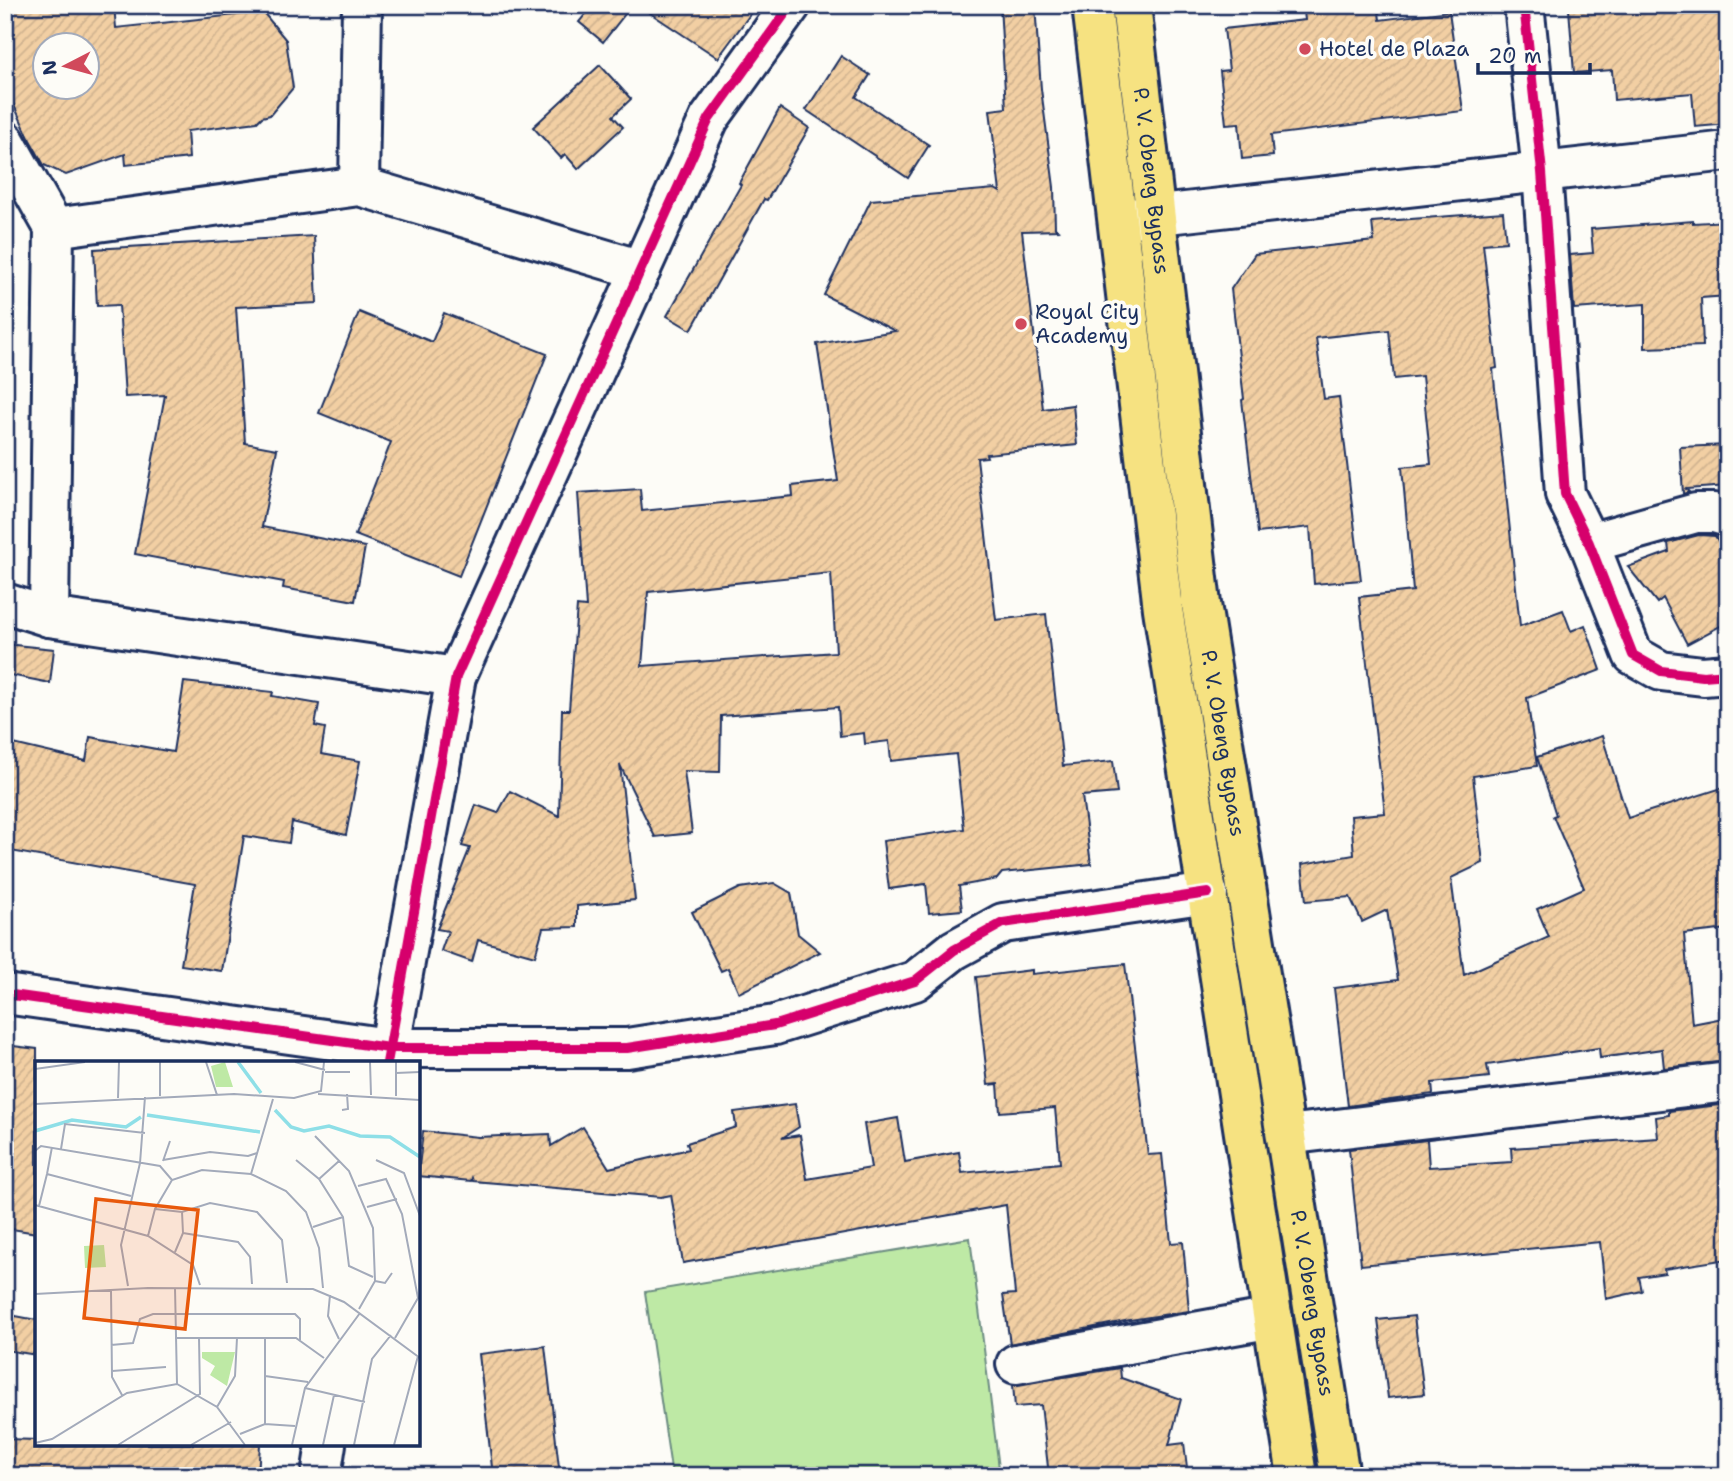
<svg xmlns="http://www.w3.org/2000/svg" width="1733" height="1481" viewBox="0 0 1733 1481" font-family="'Shantell Sans',sans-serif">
  <defs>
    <pattern id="building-hatch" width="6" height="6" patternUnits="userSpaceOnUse" patternTransform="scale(1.75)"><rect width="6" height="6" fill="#f2cfa3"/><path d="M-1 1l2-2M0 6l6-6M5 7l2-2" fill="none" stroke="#cfb28f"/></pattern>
  </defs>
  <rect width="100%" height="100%" fill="#fdfcf7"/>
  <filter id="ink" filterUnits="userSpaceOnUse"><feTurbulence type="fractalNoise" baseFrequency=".0143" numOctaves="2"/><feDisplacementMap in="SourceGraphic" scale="14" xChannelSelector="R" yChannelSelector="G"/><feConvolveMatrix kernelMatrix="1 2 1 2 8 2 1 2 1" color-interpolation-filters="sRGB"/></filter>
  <g filter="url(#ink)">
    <polygon fill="#bee9a5" stroke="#6c8c82" stroke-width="2" points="970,1238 1000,1476 672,1476 645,1292"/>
    <g fill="url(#building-hatch)" stroke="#1b2f5e" stroke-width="2" fill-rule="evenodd">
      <path d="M5,5h109l2,23 147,-16 23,28 7,48 -23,27 -8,2 -5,5 -70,9 2,27 -63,7 -1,-11 -59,21 -22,-10 -14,-25 -25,-54zM46,46h42v42h-42z"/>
      <polygon points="593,5 632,5 603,42 579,22"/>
      <polygon points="638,5 757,5 718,58"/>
      <path d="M1000,5h35l6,84 13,98 1,41 3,2 -36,1 21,178 30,-4 4,40 -91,9 1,3 -10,1 19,162 50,-6 17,152 50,-5 4,32 -35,3 9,68 -89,9 -5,6 -38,7 3,24 -33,3 -3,-29 -37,5 -6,-48 81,-12 -8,-75 -65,7 -2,-20 -24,3 -1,-11 -24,3 -2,-29 -117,9 -1,56 -36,-1 8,62 -37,4 -35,-72 15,135 -58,6v21l-34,1 -8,28 -57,-16 -6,22 -31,-11 7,-20 -11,-2 33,-81 -8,-2 14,-41 22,8 12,-22 49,25 3,-106h7l8,-104 9,1 -8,-114 62,-4 2,22 151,-15 -1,-10 46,-5 -21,-137 78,-13 -71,-36 47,-95 124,-11 5,3 -10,-82 16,-2zM831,573l5,79 -194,14 6,-74z"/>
      <polygon points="1357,5 1378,5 1380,20 1449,11 1463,111 1271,135 1273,156 1242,159 1239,123 1226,124 1220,71 1229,70 1224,29 1305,20 1304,12"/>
      <polygon points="1610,5 1625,5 1626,9 1660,5 1728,5 1728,124 1695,127 1692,93 1614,100 1612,70 1574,73 1569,9"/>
      <polygon points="841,56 870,75 856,97 929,145 908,178 806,110"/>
      <polygon points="600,65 631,99 613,116 623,127 578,169 565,154 561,158 533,127"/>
      <polygon points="780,108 809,128 767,200 764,199 691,330 667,316 741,185 739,183"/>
      <polygon points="1503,212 1506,242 1483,244 1497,368 1493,369 1520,626 1563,610 1571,631 1585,625 1601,670 1527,698 1537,766 1473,776 1483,863 1451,878 1464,975 1549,937 1537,909 1584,888 1553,816 1556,815 1537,757 1602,736 1628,818 1728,786 1728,929 1684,934 1692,1024 1728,1017 1728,1061 1664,1068 1662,1049 1600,1058 1599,1048 1487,1065 1489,1077 1432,1083 1433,1094 1348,1106 1334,988 1398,980 1387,910 1362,922 1350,897 1306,901 1302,864 1354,855 1351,816 1385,813 1359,597 1413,591 1402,467 1431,464 1422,376 1394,379 1389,330 1316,338 1324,399 1339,397 1361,580 1314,584 1310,527 1258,533 1242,400 1244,399 1231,289 1255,254 1374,241 1372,222"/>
      <polygon points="1693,221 1693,223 1728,221 1728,296 1701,298 1703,346 1645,348 1645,304 1574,309 1570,255 1593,253 1591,229"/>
      <polygon points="314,236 317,303 236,307 245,443 277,449 262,527 365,547 355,601 283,588 284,582 135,554 165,395 125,397 119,305 97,306 94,249"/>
      <polygon points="359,312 432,342 444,313 547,354 459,576 355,535 391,442 319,413"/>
      <polygon points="1728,445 1728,486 1686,489 1689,492 1683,494 1680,447"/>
      <polygon points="1699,535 1715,536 1728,556 1728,622 1687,644 1663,598 1657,603 1628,567 1669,552 1668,543"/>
      <polygon points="5,644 54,649 50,683 5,674"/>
      <polygon points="184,682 273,692 272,696 319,704 315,726 325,728 321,754 360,761 346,835 292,822 289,843 244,836 222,971 181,965 195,884 5,850 5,742 86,761 90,737 173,752"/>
      <polygon points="774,883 791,893 798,934 820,952 739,993 728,968 721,971 692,912 740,888"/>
      <polygon points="1125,964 1148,1155 1162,1154 1171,1243 1183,1242 1189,1311 1130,1320 1010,1344 1003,1295 1015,1294 1006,1205 683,1263 671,1195 661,1197 473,1181 472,1178 471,1181 418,1176 423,1131 478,1137 550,1134 551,1146 583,1127 609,1168 689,1149 687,1143 736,1127 734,1112 795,1104 799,1127 782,1138 800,1135 807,1179 871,1168 864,1124 898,1118 905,1162 959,1152 962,1173 1060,1163 1055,1108 1000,1112 998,1084 988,1085 976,977 1032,970 1032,974"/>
      <polygon points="5,1045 37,1049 37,1233 5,1228"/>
      <polygon points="1728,1104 1728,1259 1664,1269 1665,1273 1639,1277 1642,1291 1606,1299 1600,1242 1361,1265 1349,1149 1427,1140 1429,1167 1512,1162 1511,1148 1658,1138 1656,1117 1669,1115 1669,1111"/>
      <polygon points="5,1314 37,1320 37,1355 5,1350"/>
      <polygon points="1414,1316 1424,1394 1388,1398 1378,1320"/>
      <polygon points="545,1346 560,1476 493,1476 479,1354"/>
      <polygon points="1120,1368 1121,1378 1181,1399 1169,1445 1184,1443 1188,1476 1049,1476 1041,1405 1015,1407 1013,1385"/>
      <polygon points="5,1439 37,1440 37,1444 260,1444 258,1476 5,1476"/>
    </g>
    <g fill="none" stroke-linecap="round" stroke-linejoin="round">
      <defs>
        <g id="street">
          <polyline points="1524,5 1542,172 1565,494 1589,543 1633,655 1661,671 1703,676 1728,674"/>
          <polyline points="5,141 54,228 49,617"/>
          <polyline points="359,186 362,5"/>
          <polyline points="1123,219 1728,151"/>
          <polyline points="54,228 359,186 641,270"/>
          <polyline points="1589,543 1696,513 1714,513 1728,517"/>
          <polyline points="5,603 49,617 456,677"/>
          <polyline points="5,994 389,1048 627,1048 775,1025 915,981 954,950 1003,923 1208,893"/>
          <polyline points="387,1063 456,677 709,119 791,5"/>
          <polyline points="1286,1135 1728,1082"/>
          <polyline points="1016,1364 1273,1318"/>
          <polyline points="321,1476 326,1444"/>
        </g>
        <g id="highway">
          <polyline points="1092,5 1163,609 1297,1476"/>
          <path id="s1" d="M1131,5l70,599 139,872"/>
        </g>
      </defs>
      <use href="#street" stroke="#1b2f5e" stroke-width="44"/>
      <use href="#highway" stroke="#1b2f5e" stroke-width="44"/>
      <use href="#street" stroke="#fdfcf7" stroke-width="38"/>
      <use href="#highway" stroke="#f6e281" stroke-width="38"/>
      <defs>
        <g id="cycleway">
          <polyline points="1524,5 1542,172 1565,494 1589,543 1633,655 1661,671 1703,676 1728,674"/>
          <polyline points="5,994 389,1048 627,1048 775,1025 915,981 954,950 1003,923 1208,893"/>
          <polyline points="387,1063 456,677 709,119 791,5"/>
        </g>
      </defs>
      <use href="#cycleway" stroke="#fdfcf7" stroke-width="15"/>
      <use href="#cycleway" stroke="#d6006c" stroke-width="10"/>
    </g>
  </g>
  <g fill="#d1495b" stroke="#fdfcf7" stroke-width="2.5">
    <circle cx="1305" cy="49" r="7"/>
    <circle cx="1021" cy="324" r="7"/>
  </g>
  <g text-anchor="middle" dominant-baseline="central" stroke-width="7" stroke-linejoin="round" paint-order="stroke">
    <g font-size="21" fill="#1b2f5e" stroke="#fdfcf7" text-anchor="start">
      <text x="1319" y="49">Hotel de Plaza</text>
      <text x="1035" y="312">Royal City<tspan x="1035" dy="24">Academy</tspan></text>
    </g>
    <g font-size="21" fill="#1b2f5e" stroke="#fdfcf7">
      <text stroke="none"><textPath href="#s1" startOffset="177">P. V. Obeng Bypass</textPath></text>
      <text stroke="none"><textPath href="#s1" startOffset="744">P. V. Obeng Bypass</textPath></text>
      <text stroke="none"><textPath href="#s1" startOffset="1311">P. V. Obeng Bypass</textPath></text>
    </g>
  </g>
  <g transform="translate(35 1061)">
    <rect width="385" height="385" fill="#fdfcf7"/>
    <path d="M167,291h33l-8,34 -17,-11 5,-9 -13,-8z" fill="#bee9a5"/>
    <path d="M190,1l8,25h-17l-5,-21zM69,184l2,22 -21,1 -1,-22z" fill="#bee9a5"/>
    <path fill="none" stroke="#8edfe7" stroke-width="3.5" d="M203,1l23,31M240,49l16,17 13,4 25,-5 31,10 30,1 30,20M112,54l113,17M0,70l37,-11 54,7 15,-10"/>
    <path fill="none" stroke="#a3aaba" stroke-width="2" d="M125,1v34M171,1l11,33M260,1l30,8M335,1l1,33M0,8l50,-7M290,11h25M361,12l24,-1M283,33l102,6M361,35v-34M83,37l1,-36M0,43l199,-10 60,4 27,-7 3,-29M307,49l6,-1 -1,-15M280,75l34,35 24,57 2,53 -16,28M26,88l4,-25 80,9M0,90l6,-5 119,20 12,14M128,99l47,-8 38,4 9,-3M261,99l23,19 24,38 6,49 24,11M341,99l28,13 16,43M128,100l7,-20M12,113l5,-27M216,113l22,-75M284,118l20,-18M323,125l28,-7 16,35 16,84 -23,40M0,144l113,31 45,29 7,20M4,145l8,-32 84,22M332,146l30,-8M120,148l27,3 28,-9 47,9 25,28 5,43M278,166l30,-10M148,172l55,9 12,15 2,27M113,175l7,-27 17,-29 30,-10 49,4 35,17 20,21 13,36 4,40M140,191l8,-19 -1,-21M340,220l10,2 7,-10M93,225l-7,-41 19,-82 5,-66M140,227l2,96M76,229l1,87 10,18M0,233l113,-6 165,1 31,13 76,56M295,234l-2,21 11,23M140,277h121l28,20M76,284l22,-2 7,-24 13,-5h142l5,5v21M77,310l54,-4M230,315l43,6M270,327l60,14M182,346l18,-31 2,-38M230,363v-86M205,373l25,-10 30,2M0,382l17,-4 75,-46 50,-9 40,23 28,38M83,384l82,-51 -1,-56M156,384l40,-23M257,384l13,-57 55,-75M288,384l11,-50M319,384l18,-86 19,-24M359,384l24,-89"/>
    <path fill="#e8590c" fill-opacity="0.15" stroke="#e8590c" stroke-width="3.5" d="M61,138l102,11 -13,119 -101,-11z"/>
    <rect width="385" height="385" fill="none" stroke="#1b2f5e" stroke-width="3.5"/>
  </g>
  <rect width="1733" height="1481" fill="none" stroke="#fdfcf7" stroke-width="28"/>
  <rect x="14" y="14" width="1705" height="1453" fill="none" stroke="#1b2f5e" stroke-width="2.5" filter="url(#ink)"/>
  <g transform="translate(66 66) rotate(264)"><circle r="33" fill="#fdfcf7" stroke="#a3aaba" stroke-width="2"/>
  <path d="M0-5L12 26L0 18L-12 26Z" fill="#d1495b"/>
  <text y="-10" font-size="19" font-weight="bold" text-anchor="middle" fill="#1b2f5e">N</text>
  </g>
  <path d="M1478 63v10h112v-10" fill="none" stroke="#1b2f5e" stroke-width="3.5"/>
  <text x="1488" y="63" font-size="21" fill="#1b2f5e" stroke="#fdfcf7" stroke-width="5" paint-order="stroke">20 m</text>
</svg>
